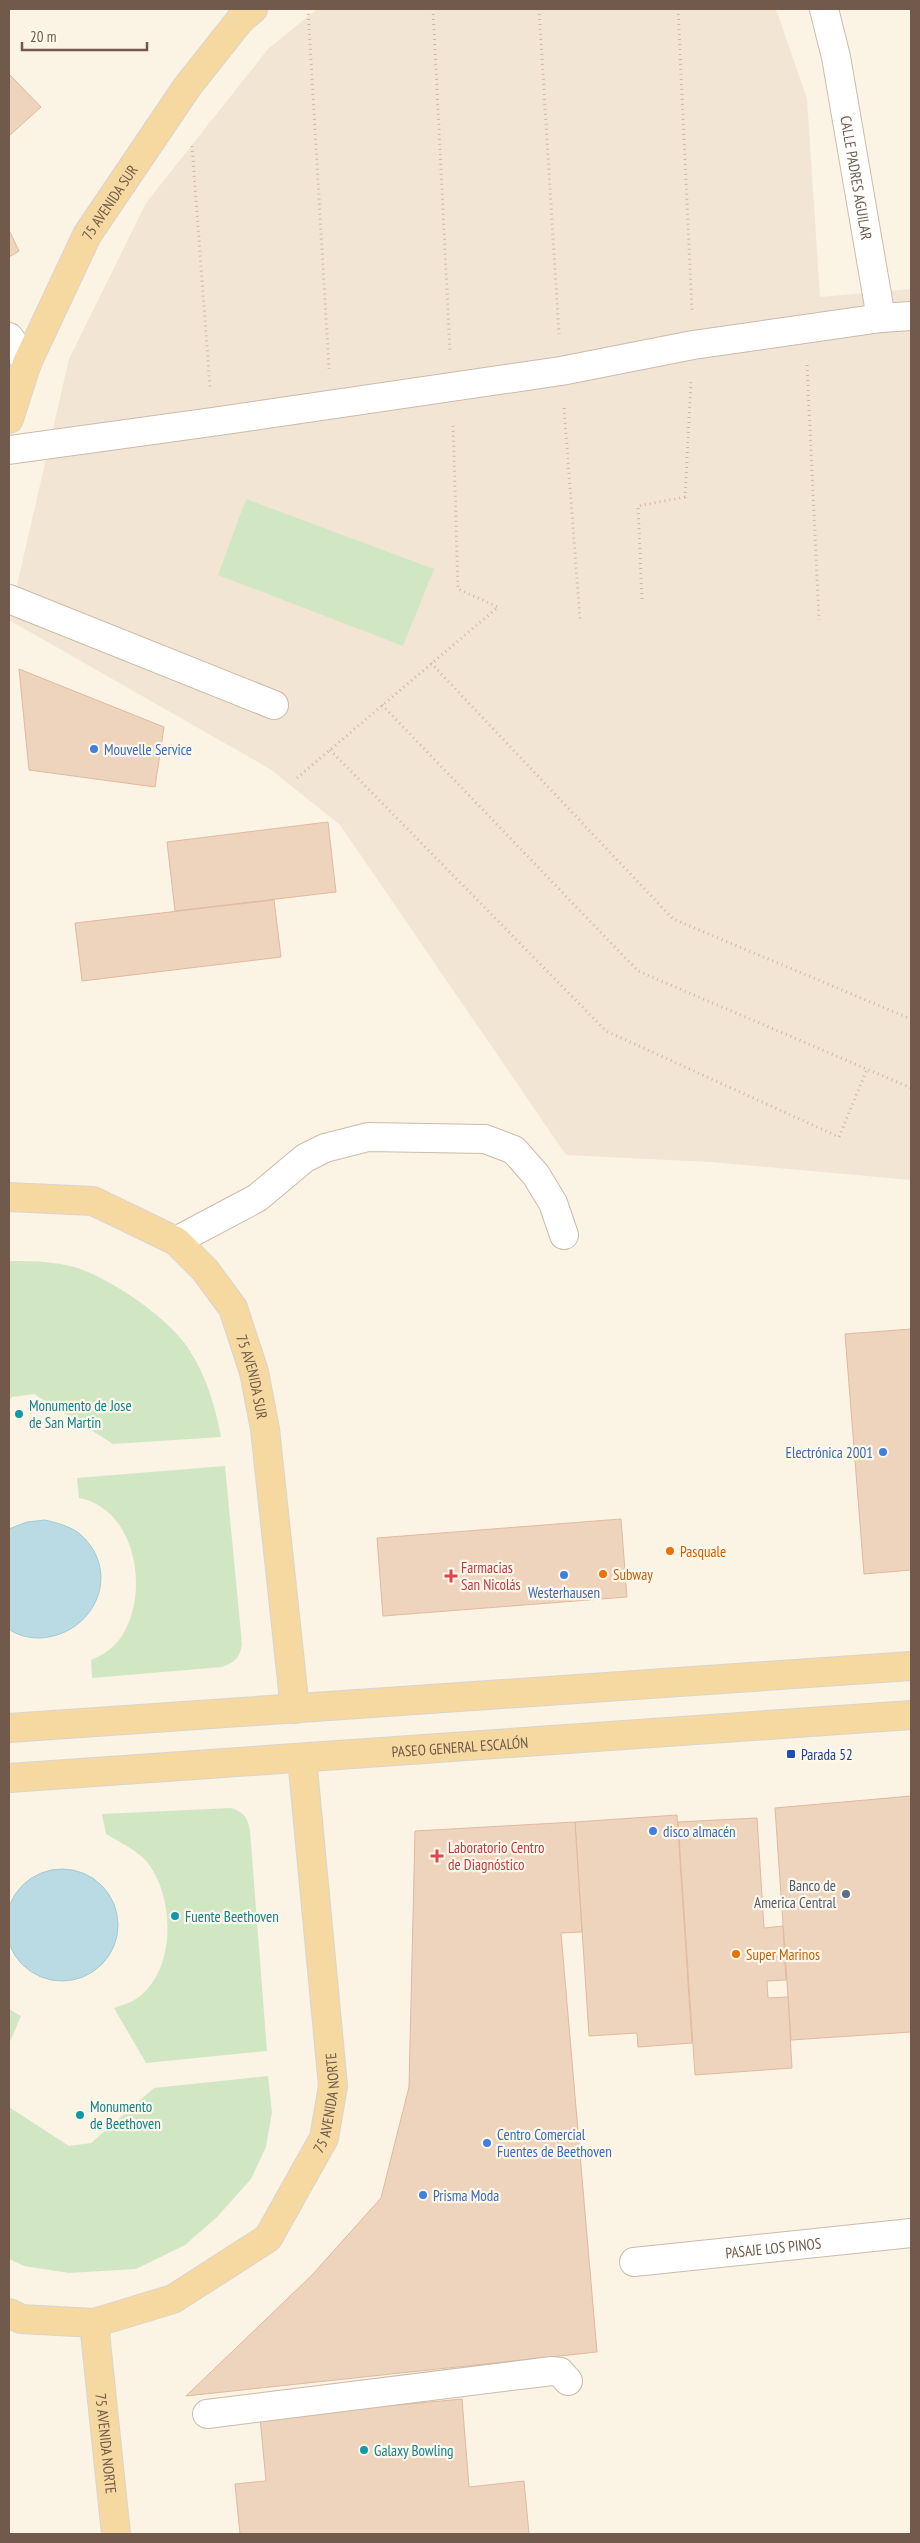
<svg xmlns="http://www.w3.org/2000/svg" width="920" height="2543" viewBox="0 0 920 2543" font-family="'PT Sans Narrow',sans-serif">
  <rect width="100%" height="100%" fill="#fbf3e4"/>
  <polygon fill="#f2e5d3" points="317,9 776,9 807,99 820,297 911,289 911,1180 711,1162 566,1155 340,825 270,769 9,620 69,359 146,203 268,49"/>
  <g fill="#d1e7c4">
    <polygon points="246,499 434,569 403,646 218,575"/>
    <path d="M9,1261c26,0 54,0 79,11 32,14 80,46 100,76 18,27 27,57 33,89l-108,7 -79,-50 -22,3 -3,3z"/>
    <path d="M225,1466l17,178c-2,14 -7,18 -20,23l-130,11 -1,-18c10,-4 21,-11 28,-20 32,-42 19,-131 -40,-142l-2,-20z"/>
    <path d="M231,1808c13,4 17,10 19,23l17,220 -121,12 -32,-55c7,-3 16,-5 22,-9 41,-28 39,-102 11,-137 -10,-12 -28,-20 -41,-28l-4,-20z"/>
    <polygon points="9,2009 21,2016 9,2044"/>
    <polygon points="268,2076 272,2112 266,2147 251,2179 217,2217 185,2245 136,2269 69,2273 24,2266 9,2259 9,2107 69,2146 91,2143 154,2088"/>
  </g>
  <g fill="#badbe3" stroke="#a1cad4">
    <path d="M45,1520c12,3 25,6 35,14 44,39 13,103 -42,104 -9,0 -22,-3 -29,-9v-100l18,-7z"/>
    <circle cx="62" cy="1925" r="56"/>
  </g>
  <g fill="#eed3bd" stroke="#e0ba9f">
    <polygon points="9,74 41,107 9,136"/>
    <polygon points="9,230 19,251 9,257"/>
    <polygon points="19,669 164,727 155,787 29,770"/>
    <polygon points="328,822 336,892 175,911 167,842"/>
    <polygon points="274,900 281,957 82,981 75,923"/>
    <polygon points="911,1329 911,1570 864,1574 845,1334"/>
    <polygon points="621,1519 627,1597 383,1616 377,1538"/>
    <polygon points="911,1796 911,2032 791,2040 775,1808"/>
    <polygon points="677,1815 692,2043 638,2047 637,2033 589,2036 575,1822"/>
    <polygon points="757,1818 764,1928 783,1926 786,1980 767,1981 768,1998 788,1997 792,2068 695,2075 678,1822"/>
    <polygon points="575,1822 582,1932 561,1933 597,2352 186,2396 312,2275 381,2198 409,2087 415,1831"/>
    <polygon points="462,2399 469,2487 524,2481 529,2534 240,2534 235,2484 266,2481 260,2418"/>
  </g>
  <g fill="none" stroke-linecap="round" stroke-linejoin="round">
    <defs>
      <g id="minor">
        <path id="s1" d="M824,9l12,48 45,261 30,-2"/>
        <polyline points="9,337 27,363"/>
        <polyline points="9,450 212,422 561,371 693,345 881,318"/>
        <polyline points="9,599 274,705"/>
        <polyline points="176,1241 257,1198 305,1158 325,1148 368,1137 485,1139 514,1150 536,1175 553,1203 564,1235"/>
        <path id="s2" d="M634,2262l277,-29"/>
        <polyline points="207,2414 552,2371 560,2372 568,2381"/>
      </g>
      <g id="major">
        <path id="s3" d="M9,419l18,-56 60,-128 100,-148 53,-67 13,-11"/>
        <path id="s4" d="M9,1197l84,4 83,40 29,29 28,38 21,64 11,57 30,280"/>
        <polyline points="9,1728 911,1666"/>
        <path id="s5" d="M9,1778l902,-63"/>
        <path id="s6" d="M9,2313l12,6 73,4 79,-24 95,-61 56,-100 9,-52 -31,-328"/>
        <path id="s7" d="M94,2323l22,211"/>
      </g>
    </defs>
    <use href="#minor" stroke="#cbbbab" stroke-width="30"/>
    <use href="#major" stroke="#dad4d0" stroke-width="30"/>
    <g stroke="#d3b6a1" stroke-width="3" stroke-dasharray="1 4" stroke-linecap="butt">
      <polyline points="308,9 329,369"/>
      <polyline points="433,9 450,351"/>
      <polyline points="539,9 559,334"/>
      <polyline points="678,9 692,310"/>
      <polyline points="192,146 210,387"/>
      <polyline points="807,365 819,620"/>
      <polyline points="564,408 580,619"/>
      <polyline points="642,599 638,506 685,497 691,381"/>
      <polyline points="431,663 673,919 911,1019"/>
      <polyline points="382,705 638,971 911,1088"/>
      <polyline points="330,750 606,1031 839,1137 867,1069"/>
      <polyline points="297,778 498,607 458,589 453,422"/>
    </g>
    <use href="#minor" stroke="#fff" stroke-width="28"/>
    <use href="#major" stroke="#f5d9a0" stroke-width="28"/>
  </g>
  <g fill="#3f7fe0" stroke="#fef7ea" stroke-width="2">
    <circle cx="94" cy="749" r="5"/>
    <circle cx="883" cy="1452" r="5"/>
    <circle cx="564" cy="1575" r="5"/>
    <circle cx="653" cy="1831" r="5"/>
    <circle cx="487" cy="2143" r="5"/>
    <circle cx="423" cy="2195" r="5"/>
  </g>
  <g fill="#0f9aa8" stroke="#fef7ea" stroke-width="2">
    <circle cx="19" cy="1414" r="5"/>
    <circle cx="175" cy="1916" r="5"/>
    <circle cx="80" cy="2115" r="5"/>
    <circle cx="364" cy="2450" r="5"/>
  </g>
  <g fill="#e8710a" stroke="#fef7ea" stroke-width="2">
    <circle cx="670" cy="1551" r="5"/>
    <circle cx="603" cy="1574" r="5"/>
    <circle cx="736" cy="1954" r="5"/>
  </g>
  <g fill="#e0444e" stroke="#fef7ea" stroke-width="2">
    <path d="M448.5 1568.5h5v5h5v5h-5v5h-5v-5h-5v-5h5z"/>
    <path d="M434.5 1848.5h5v5h5v5h-5v5h-5v-5h-5v-5h5z"/>
  </g>
  <rect fill="#1a4fb4" stroke="#fef7ea" stroke-width="2" x="786" y="1749" width="10" height="10" rx="2.5"/>
  <circle fill="#5c6f8a" stroke="#fef7ea" stroke-width="2" cx="846" cy="1894" r="5"/>
  <g text-anchor="middle" dominant-baseline="central" stroke-width="4.5" stroke-linejoin="round" paint-order="stroke">
    <g font-size="15" fill="#715a4b" stroke="#fef7ea">
      <text stroke="none"><textPath href="#s1" startOffset="172">CALLE PADRES AGUILAR</textPath></text>
      <text stroke="none"><textPath href="#s3" startOffset="240">75 AVENIDA SUR</textPath></text>
      <text stroke="none"><textPath href="#s4" startOffset="336">75 AVENIDA SUR</textPath></text>
      <text stroke="none"><textPath href="#s5" startOffset="452">PASEO GENERAL ESCALÓN</textPath></text>
      <text stroke="none"><textPath href="#s6" startOffset="432">75 AVENIDA NORTE</textPath></text>
      <text stroke="none"><textPath href="#s2" startOffset="140">PASAJE LOS PINOS</textPath></text>
      <text stroke="none"><textPath href="#s7" startOffset="121">75 AVENIDA NORTE</textPath></text>
    </g>
    <g font-size="15" fill="#366cbe" stroke="#fef7ea" text-anchor="start">
      <text x="104" y="749">Mouvelle Service</text>
      <text x="873" y="1452" text-anchor="end">Electrónica 2001</text>
      <text x="564" y="1592" text-anchor="middle">Westerhausen</text>
      <text x="663" y="1831">disco almacén</text>
      <text x="497" y="2134">Centro Comercial<tspan x="497" dy="17">Fuentes de Beethoven</tspan></text>
      <text x="433" y="2195">Prisma Moda</text>
    </g>
    <g font-size="15" fill="#0d838f" stroke="#fef7ea" text-anchor="start">
      <text x="29" y="1405">Monumento de Jose<tspan x="29" dy="17">de San Martin</tspan></text>
      <text x="185" y="1916">Fuente Beethoven</text>
      <text x="90" y="2106">Monumento<tspan x="90" dy="17">de Beethoven</tspan></text>
      <text x="374" y="2450">Galaxy Bowling</text>
    </g>
    <g font-size="15" fill="#c56008" stroke="#fef7ea" text-anchor="start">
      <text x="680" y="1551">Pasquale</text>
      <text x="613" y="1574">Subway</text>
      <text x="746" y="1954">Super Marinos</text>
    </g>
    <g font-size="15" fill="#be3a42" stroke="#fef7ea" text-anchor="start">
      <text x="461" y="1567">Farmacias<tspan x="461" dy="17">San Nicolás</tspan></text>
      <text x="448" y="1847">Laboratorio Centro<tspan x="448" dy="17">de Diagnóstico</tspan></text>
    </g>
    <g font-size="15" fill="#164399" stroke="#fef7ea" text-anchor="start">
      <text x="801" y="1754">Parada 52</text>
    </g>
    <g font-size="15" fill="#4e5e75" stroke="#fef7ea" text-anchor="end">
      <text x="836" y="1885">Banco de<tspan x="836" dy="17">America Central</tspan></text>
    </g>
  </g>
  <rect width="920" height="2543" fill="none" stroke="#715a4b" stroke-width="20"/>
  <path d="M22 42v8h125v-8" fill="none" stroke="#715a4b" stroke-width="2.5"/>
  <text x="30" y="42" font-size="15" fill="#715a4b" stroke="#fef7ea" stroke-width="4" paint-order="stroke">20 m</text>
</svg>
